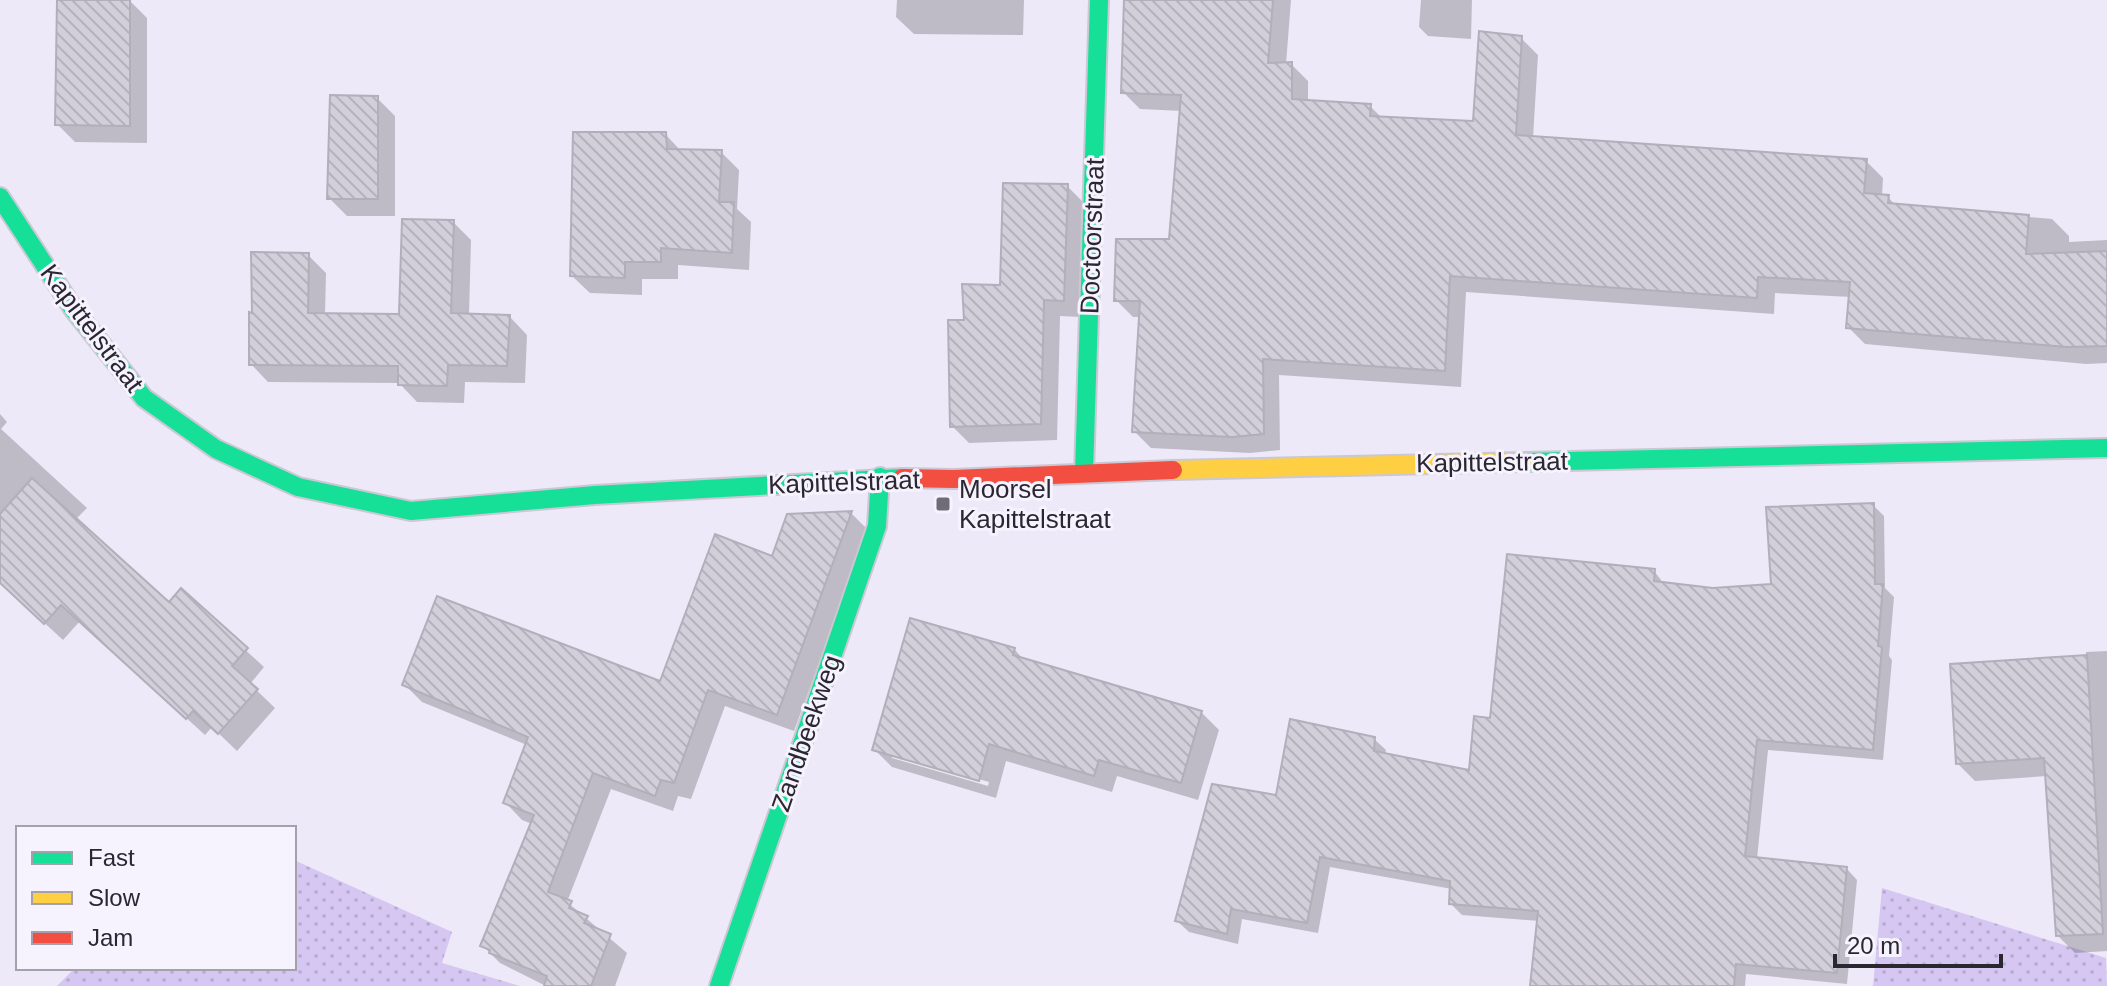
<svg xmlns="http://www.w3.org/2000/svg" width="2107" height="986" viewBox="0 0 2107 986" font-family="Arial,sans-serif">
  <defs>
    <pattern id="grass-dots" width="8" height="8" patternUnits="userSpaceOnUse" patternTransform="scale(2)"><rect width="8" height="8" fill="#d5c6f2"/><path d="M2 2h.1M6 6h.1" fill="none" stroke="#b7aad0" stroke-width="1.8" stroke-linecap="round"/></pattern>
    <pattern id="building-back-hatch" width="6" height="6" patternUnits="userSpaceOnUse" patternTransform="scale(2)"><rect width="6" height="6" fill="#d2cfda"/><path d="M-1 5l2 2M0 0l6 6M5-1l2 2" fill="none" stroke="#b4b2bc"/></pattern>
  </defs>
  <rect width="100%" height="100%" fill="#eee9f8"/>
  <g fill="url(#grass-dots)">
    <polygon points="294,860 452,932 442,963 520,986 57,986 75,968 294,968"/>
    <polygon points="1882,888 2106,958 2107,986 1873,986"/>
  </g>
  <g fill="#0003" fill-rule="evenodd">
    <polygon points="129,0 147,18 147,143 75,142 57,124"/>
    <polygon points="897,0 1024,0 1023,35 914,34 896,17"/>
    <polygon points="1126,0 1291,0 1286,64 1291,64 1308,81 1308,102 1370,106 1383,119 1475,123 1521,38 1538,55 1533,138 1866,161 1883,178 1882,196 1888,197 1896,206 2052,219 2069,236 2069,242 2107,240 2107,363 2086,364 1865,344 1848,327 1851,297 1775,293 1774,314 1466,292 1461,387 1279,375 1280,450 1250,453 1151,448 1134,431 1141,317 1133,317 1116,300 1171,241 1182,111 1140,109 1123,92"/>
    <polygon points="1421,0 1472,0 1471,39 1428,36 1419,27"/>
    <polygon points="377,98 395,116 395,216 347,216 329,198"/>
    <polygon points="665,134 682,152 721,152 739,170 737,209 751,222 749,270 678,265 678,279 642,279 642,295 590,293 572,276"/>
    <polygon points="1067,186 1084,203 1080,317 1060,316 1057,440 969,443 952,426 966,323 1002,287"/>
    <polygon points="453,222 471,240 469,316 510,317 527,335 525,383 465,382 464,403 417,402 399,383 268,382 251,364 308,255 326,273 325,315 401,316"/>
    <polygon points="0,414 7,422 1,429 87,508 75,520 169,605 181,591 264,667 250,684 275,708 237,751 212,727 205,735 80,621 63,640 0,582"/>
    <polygon points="1873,505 1884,516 1885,588 1894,597 1889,656 1892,660 1883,760 1768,750 1757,859 1846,868 1857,880 1847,984 1746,974 1745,986 1532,986 1539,921 1462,915 1451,904 1452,889 1330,867 1318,933 1242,919 1238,944 1189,932 1177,921 1277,798 1374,739 1386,750 1385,755 1471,773 1492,720 1654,571 1665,585 1713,590 1773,586"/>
    <polygon points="851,513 868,530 794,731 725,706 691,799 678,796 673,811 611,789 567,902 627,953 615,986 546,986 500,963 483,946 532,824 522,820 505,802 527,745 422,702 405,685 661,684 773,558"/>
    <path d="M1014,649l11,12 176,51 18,18 -21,70 -81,-24 -5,16 -106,-31 -10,37 -104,-31 -18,-18zM892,754l97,28 -1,4 -96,-28z"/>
    <polygon points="2107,651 2107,951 2075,953 2058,936 2047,776 1975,781 1958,764 2086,657 2086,652"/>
  </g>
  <g fill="url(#building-back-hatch)" stroke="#b2afba" stroke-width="2">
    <polygon points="57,0 130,0 130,126 55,125"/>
    <polygon points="1124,0 1273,0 1268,63 1292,62 1292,99 1371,104 1370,116 1473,121 1479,31 1522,36 1516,135 1867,159 1864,193 1889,195 1888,203 2029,215 2026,254 2107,251 2107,346 2067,347 1846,328 1850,282 1758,277 1757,298 1450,276 1445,371 1263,359 1264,434 1232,437 1132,432 1140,301 1114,301 1116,239 1169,239 1181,95 1121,93"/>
    <polygon points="330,95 378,96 378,199 327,199"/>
    <polygon points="573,132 666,132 667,149 722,150 719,202 734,202 732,253 661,248 661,262 625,262 625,278 570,276"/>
    <polygon points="1003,183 1068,184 1064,301 1044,300 1041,424 950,427 948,320 964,320 962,284 1000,285"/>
    <polygon points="402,219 454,220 451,313 510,315 507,366 448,365 447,386 398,385 398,366 249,365 249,312 252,313 251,252 309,253 308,313 399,314"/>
    <polygon points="32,478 169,602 181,588 248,648 232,666 258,689 218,734 193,711 186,719 61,605 44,624 0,583 0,514"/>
    <polygon points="1874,503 1875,584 1883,584 1878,646 1882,647 1873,750 1757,740 1745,856 1847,867 1837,973 1736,964 1734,986 1530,986 1538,911 1449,904 1450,881 1320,857 1307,923 1231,909 1227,934 1175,921 1212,784 1276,795 1290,719 1375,737 1374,751 1469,770 1474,716 1490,718 1507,554 1655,569 1654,581 1713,588 1771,584 1766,507"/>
    <polygon points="852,511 777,715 708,690 674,783 661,780 655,796 593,773 548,892 572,901 569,908 588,916 584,923 611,934 591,986 544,986 547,976 489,953 490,950 480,946 534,815 503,803 528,737 402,685 437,596 660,681 715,534 772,556 787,514"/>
    <polygon points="910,618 1015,648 1013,655 1202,711 1181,783 1099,760 1094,776 989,744 979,781 872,750"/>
    <polygon points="2087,655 2103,934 2056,936 2044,758 1956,764 1950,664"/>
  </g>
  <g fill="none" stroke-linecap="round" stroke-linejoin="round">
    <defs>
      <g id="fast">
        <polyline points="0,197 74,310 144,398 216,449 298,487 411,511 595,495 902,478"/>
        <polyline points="1526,462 2107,448"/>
        <polyline points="1084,472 1099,0"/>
        <polyline points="719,986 877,526 880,477"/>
      </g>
      <polyline id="slow" points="1173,470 1526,462"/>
      <polyline id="jam" points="902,478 954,479 1173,470"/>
    </defs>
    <use href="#fast" stroke="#cbc8d4" stroke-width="22"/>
    <use href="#slow" stroke="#cbc8d4" stroke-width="22"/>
    <use href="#jam" stroke="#cbc8d4" stroke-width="22"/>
    <use href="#fast" stroke="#16e098" stroke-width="18"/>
    <use href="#slow" stroke="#ffcf43" stroke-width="18"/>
    <use href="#jam" stroke="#f24e42" stroke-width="18"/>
  </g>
  <rect fill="#6f6b77" stroke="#f6f3fe" stroke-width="3" x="935" y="496" width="16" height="16" rx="4"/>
  <g text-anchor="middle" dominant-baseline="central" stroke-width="6" stroke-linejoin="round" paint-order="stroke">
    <g font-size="26" fill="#2a2731" stroke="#f6f3fe">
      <text transform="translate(1092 236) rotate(-88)">Doctoorstraat</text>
      <text transform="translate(92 328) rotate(53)">Kapittelstraat</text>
      <text transform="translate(1492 462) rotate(-1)">Kapittelstraat</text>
      <text transform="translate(844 482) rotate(-2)">Kapittelstraat</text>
      <text transform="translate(806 733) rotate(-71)">Zandbeekweg</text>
    </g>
    <g font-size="26" fill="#2a2731" stroke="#f6f3fe" text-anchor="start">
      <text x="959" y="489">Moorsel<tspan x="959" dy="30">Kapittelstraat</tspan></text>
    </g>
  </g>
  <rect x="16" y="826" width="280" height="144" fill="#f6f3fe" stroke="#a4a1ac" stroke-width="2"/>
  <rect x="32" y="852" width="40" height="12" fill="#16e098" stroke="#a4a1ac" stroke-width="2"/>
  <text x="88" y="866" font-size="24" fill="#2a2731">Fast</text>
  <rect x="32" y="892" width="40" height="12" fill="#ffcf43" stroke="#a4a1ac" stroke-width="2"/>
  <text x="88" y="906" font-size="24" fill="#2a2731">Slow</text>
  <rect x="32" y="932" width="40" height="12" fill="#f24e42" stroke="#a4a1ac" stroke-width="2"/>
  <text x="88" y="946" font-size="24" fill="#2a2731">Jam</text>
  <path d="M1835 954v12h166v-12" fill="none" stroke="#2a2731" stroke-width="4"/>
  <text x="1847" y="954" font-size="24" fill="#2a2731" stroke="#f6f3fe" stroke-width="6" paint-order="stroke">20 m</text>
</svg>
